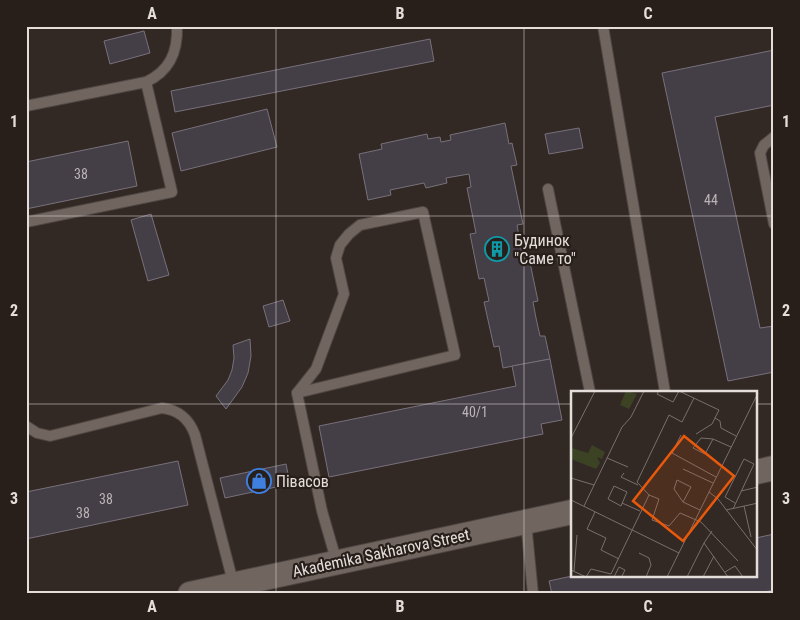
<svg xmlns="http://www.w3.org/2000/svg" width="800" height="620" viewBox="0 0 800 620" font-family="'Roboto Condensed',sans-serif">
  <rect width="100%" height="100%" fill="#322824"/>
  <g fill="#443e47" stroke="#78717b">
    <polygon points="144,31 150,53 110,64 104,41"/>
    <polygon points="430,39 434,61 175,112 171,91"/>
    <polygon points="774,50 774,105 715,117 760,328 774,326 774,372 728,381 662,73"/>
    <polygon points="267,109 277,147 181,171 172,133"/>
    <polygon points="505,123 509,144 512,143 517,165 511,166 523,224 517,225 523,259 529,258 538,301 533,302 536,318 540,336 545,336 550,359 503,368 499,346 494,347 484,302 489,301 484,278 479,279 470,234 476,233 467,188 471,187 469,174 446,178 447,183 426,188 424,183 390,190 391,195 368,200 359,154 382,149 381,144 427,134 428,139 440,137 441,142 451,140 450,135"/>
    <polygon points="579,128 583,148 549,154 545,134"/>
    <polygon points="128,141 137,186 26,209 26,162"/>
    <polygon points="151,214 169,275 148,281 131,220"/>
    <polygon points="283,300 290,321 269,327 263,306"/>
    <polygon points="250,339 251,356 248,373 242,387 226,409 216,396 228,380 232,370 234,358 233,345"/>
    <polygon points="550,359 562,420 541,424 543,434 329,477 319,426 516,386 512,366"/>
    <polygon points="178,461 188,505 26,539 26,492"/>
    <polygon points="286,464 290,484 225,498 220,478"/>
    <polygon points="774,534 774,590 754,594 552,594 549,581 572,576 756,576 756,538"/>
  </g>
  <g fill="none" stroke-linecap="round" stroke-linejoin="round">
    <defs>
      <g id="service">
        <polyline points="603,26 665,392"/>
        <path d="M26,106l120,-24c24,-11 32,-30 31,-56"/>
        <polyline points="774,137 764,145 760,153 774,224"/>
        <polyline points="548,189 590,392"/>
        <polygon points="423,212 455,355 297,393 316,369 344,294 336,258 340,245 349,234 360,225"/>
        <polyline points="26,222 172,192 146,82"/>
        <polyline points="297,393 322,511 337,563"/>
        <path d="M26,426l11,7 13,3 112,-28c17,2 27,11 33,27l39,151"/>
        <polyline points="526,522 533,594"/>
      </g>
      <g id="tertiary">
        <polyline points="756,472 774,468"/>
        <polyline points="190,594 572,512"/>
      </g>
    </defs>
    <use href="#service" stroke="#4f4642" stroke-width="12"/>
    <use href="#tertiary" stroke="#4f4642" stroke-width="26"/>
    <use href="#service" stroke="#70655f" stroke-width="10"/>
    <use href="#tertiary" stroke="#70655f" stroke-width="24"/>
  </g>
  <path fill="none" stroke="#e4ddda" stroke-width="1" stroke-opacity="0.55" d="M276,26v568M524,26v568M26,216h748M26,404h546M756,404h18"/>
  <defs>
    <symbol id="building-ring" viewBox="-11 -11 22 22"><circle r="9.5" fill="#281f1a" stroke="#0f9aa8" stroke-width="1.5"/><path d="M-4-6H4V6H1V3H-1V6H-4ZM-2.5-4.3h1.7v1.8h-1.7ZM.8-4.3h1.7v1.8H.8ZM-2.5-1h1.7V.8h-1.7ZM.8-1h1.7V.8H.8Z" fill="#0f9aa8"/></symbol>
    <symbol id="shop-ring" viewBox="-11 -11 22 22"><circle r="9.5" fill="#281f1a" stroke="#3f7fe0" stroke-width="1.5"/><path d="M-5-2.5h2.3a2.7 3.5 0 0 1 5.4 0H5L5.5 6h-11ZM-1.5-2.5h3a1.5 2.3 0 0 0-3 0Z" fill="#3f7fe0"/></symbol>
  </defs>
  <g fill-rule="evenodd">
    <use href="#building-ring" x="483" y="235" width="28" height="28"/>
    <use href="#shop-ring" x="245" y="467" width="28" height="28"/>
  </g>
  <g text-anchor="middle" dominant-baseline="central" stroke-width="4.5" stroke-linejoin="round" paint-order="stroke">
    <g font-size="14" fill="#bcb5b5">
      <text x="81" y="174">38</text>
      <text x="711" y="200">44</text>
      <text x="475" y="412">40/1</text>
      <text x="106" y="499">38</text>
      <text x="83" y="513">38</text>
    </g>
    <g font-size="16" fill="#e4ddda" stroke="#281f1a" text-anchor="start">
      <text x="514" y="240">Будинок<tspan x="514" dy="18">"Саме то"</tspan></text>
      <text x="276" y="481">Півасов</text>
    </g>
    <g font-size="16" fill="#e4ddda" stroke="#281f1a">
      <text transform="translate(381 553) rotate(-12)">Akademika Sakharova Street</text>
    </g>
  </g>
  <g transform="translate(571 391)">
    <rect width="186" height="186" fill="#322824"/>
    <path d="M55,0l11,3 -8,15 -9,-4zM21,54l13,7 -3,7 -5,-2 3,6 -4,6 -25,-10 1,-11 16,5z" fill="#3c4224"/>
    <path fill="none" stroke="#79706d" stroke-width="1" d="M88,0l-2,3 16,8 6,-11M108,0l40,19 -7,14 -16,10M123,7l-12,24 -13,-7 -32,67 12,13 10,4 -7,21 17,6 11,-13 21,9 37,39M144,27l5,3 1,7 15,8M110,44l-9,18 44,24M0,47l24,-47M142,48l-8,15 -12,-6 8,-10 12,1 18,8M36,67l21,9M112,78l30,14M53,82l-3,4 17,8M0,87l23,7M43,95l13,6 -6,14 -13,-7zM170,100l17,-4M138,101l9,7 40,52M0,109l108,53M112,111l8,-15 -14,-7 -3,9 9,13 17,8M51,112l18,8M13,115l38,-79 9,-10 13,-26M173,115l7,31M162,118l21,-45 -10,-5 -19,38 10,6M155,119l32,-7M24,121l-8,17 19,9 -5,12 18,9M141,140l-8,12 24,34M68,162l10,5 2,7 -5,12M0,179l15,7M3,180l3,-36M154,181l10,-6 8,11M15,186l5,-8 20,5 38,-79M43,186l5,-10 6,3 -3,6M96,186l91,-184M116,186l17,-34M132,186l11,-21"/>
    <path fill="#e8590c" fill-opacity="0.15" stroke="#e8590c" stroke-width="2.5" d="M113,45l50,40 -51,65 -50,-40z"/>
    <rect width="186" height="186" fill="none" stroke="#e4ddda" stroke-width="2.5"/>
  </g>
  <rect width="800" height="620" fill="none" stroke="#281f1a" stroke-width="55"/>
  <rect x="28" y="28" width="744" height="564" fill="none" stroke="#e4ddda" stroke-width="2"/>
  <g font-size="16" text-anchor="middle" font-weight="bold" fill="#e4ddda">
    <text x="152" y="19">A</text>
    <text x="400" y="19">B</text>
    <text x="648" y="19">C</text>
    <text x="14" y="127">1</text>
    <text x="786" y="127">1</text>
    <text x="14" y="316">2</text>
    <text x="786" y="316">2</text>
    <text x="14" y="504">3</text>
    <text x="786" y="504">3</text>
    <text x="152" y="612">A</text>
    <text x="400" y="612">B</text>
    <text x="648" y="612">C</text>
  </g>
</svg>
